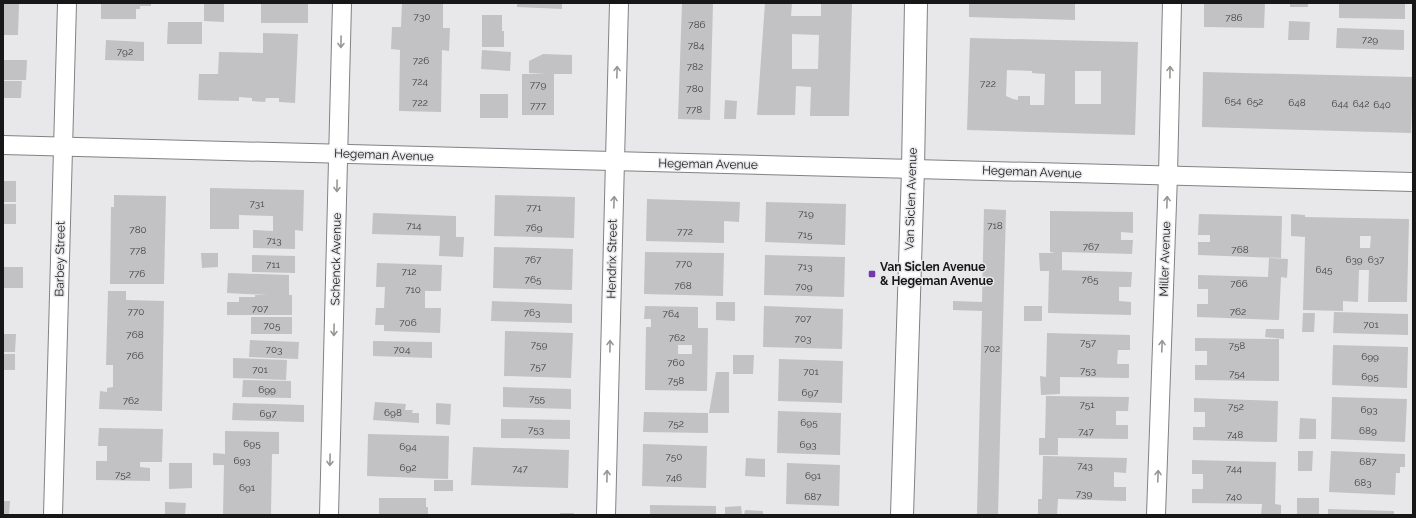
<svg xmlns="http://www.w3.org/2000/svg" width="1416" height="518" viewBox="0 0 1416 518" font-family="Raleway,sans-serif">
  <rect width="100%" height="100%" fill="#e8e7ea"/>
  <g fill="#c2c2c5" fill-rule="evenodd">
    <polygon points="3,3 19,3 18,35 3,35"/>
    <polygon points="101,3 151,3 151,6 140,6 140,9 136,9 136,19 101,19"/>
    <polygon points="204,3 224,3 224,22 204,21"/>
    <rect x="261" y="3" width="47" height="20"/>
    <polygon points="402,3 443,3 443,28 450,28 449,51 442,50 441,112 399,111 400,50 391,49 392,27 401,27"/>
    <polygon points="517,3 562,3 562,9 517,7"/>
    <polygon points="682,3 713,3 710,120 678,119"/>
    <path d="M765,3h27l-1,13h30v-13h31l-3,113h-39l1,-29 -15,-1 -1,29h-38zM792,34l27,1 -1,34h-26z"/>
    <polygon points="969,3 1075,3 1075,20 969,17"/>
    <polygon points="1204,3 1265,3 1264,28 1204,27"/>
    <rect x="1290" y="3" width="18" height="4"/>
    <polygon points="1339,3 1405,3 1405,19 1339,18"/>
    <polygon points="482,15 502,15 502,31 504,31 504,47 482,47"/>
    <polygon points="1289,21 1310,22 1309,40 1288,40"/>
    <polygon points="168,22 202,22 202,44 167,44"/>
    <polygon points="1337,28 1404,30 1404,50 1336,48"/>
    <polygon points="263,33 298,34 295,103 279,102 279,98 266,98 265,102 252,101 252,98 239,97 239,101 198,100 199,74 218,74 219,52 263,53"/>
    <path d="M970,38l168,4 -3,93 -168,-5zM1007,70l25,1v2l13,1 -1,31h-14v-9h-12v4l-5,-1 -7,-3zM1075,71h26v33h-26z"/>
    <polygon points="106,40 144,42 144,61 105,60"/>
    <polygon points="482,50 511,52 510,71 481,69"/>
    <polygon points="543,54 572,55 572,74 554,74 554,115 522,115 522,74 547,74 529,73 529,61"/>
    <polygon points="3,60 27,60 26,80 3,80"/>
    <polygon points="1203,72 1413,77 1411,133 1202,127"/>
    <polygon points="3,81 22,81 21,98 3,98"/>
    <rect x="480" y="94" width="28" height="24"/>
    <polygon points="725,100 737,101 736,119 724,119"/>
    <rect x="3" y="181" width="13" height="21"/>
    <polygon points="210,188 304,190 303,231 295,230 295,249 253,248 253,230 273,231 273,216 239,215 239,229 210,229"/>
    <polygon points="114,195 166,196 164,284 110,284 111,207 114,207"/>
    <polygon points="495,195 575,197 574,238 494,236"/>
    <polygon points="647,199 740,202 739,222 724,221 724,243 646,241"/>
    <polygon points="766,202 846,204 845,245 765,242"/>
    <rect x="3" y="204" width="13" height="20"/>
    <polygon points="984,209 1006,210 998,515 977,515 982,311 953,310 953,301 982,302"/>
    <polygon points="1050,211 1133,212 1133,233 1121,232 1121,240 1133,240 1132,254 1062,252 1062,270 1055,270 1132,272 1131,287 1119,287 1119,301 1131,302 1131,315 1048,313 1049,271 1040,271 1039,253 1055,253 1050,252"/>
    <polygon points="373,213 456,216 456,237 464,237 463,257 439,256 440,236 372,234"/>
    <polygon points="1199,214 1282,216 1281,258 1198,255 1198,242 1210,242 1210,235 1198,235"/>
    <path d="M1291,214l14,1v2l104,2 -2,83h-39l1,-32h-10l-1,32 -15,-1v10l-40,-1 2,-73 -14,-1zM1360,236h11l-1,12h-10z"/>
    <polygon points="494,247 573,249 572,290 493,288"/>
    <polygon points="645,252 724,253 723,296 644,294"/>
    <polygon points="201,253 218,253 218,267 202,268"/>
    <polygon points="252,255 295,256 295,273 252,272"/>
    <polygon points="765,255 845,257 844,297 764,295"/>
    <polygon points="1269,258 1288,259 1287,278 1281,277 1279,320 1197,317 1197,304 1208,304 1208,289 1198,289 1198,275 1268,277"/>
    <polygon points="377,263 442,265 441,291 425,291 425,308 441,308 440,333 384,331 384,325 375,325 376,308 384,308 385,287 376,287"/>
    <rect x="3" y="267" width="20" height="21"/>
    <polygon points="228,273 289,275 289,295 292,295 292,315 227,315 227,302 239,302 239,297 255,297 255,295 268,295 227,293"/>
    <polygon points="108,291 126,291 126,300 164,301 162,411 99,409 100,391 107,392 107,388 113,387 113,365 106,365"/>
    <polygon points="492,301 572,304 572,323 491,321"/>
    <polygon points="716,302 735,302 735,321 716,320"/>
    <path d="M645,306l53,1v21h10l-1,63 -62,-1 1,-63h5v-8h-7zM678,345h14v9h-14z"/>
    <polygon points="764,306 843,309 842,349 763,347"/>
    <rect x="1024" y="306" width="18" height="15"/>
    <polygon points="1334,312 1408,314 1408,335 1333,333"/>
    <polygon points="1303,313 1315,313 1314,332 1302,332"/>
    <rect x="251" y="317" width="41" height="17"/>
    <polygon points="1266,329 1284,329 1284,339 1265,337"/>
    <polygon points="505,331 573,333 571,378 504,376"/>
    <polygon points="1047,333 1130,335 1130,350 1118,350 1117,364 1129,364 1129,378 1060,377 1060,394 1041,395 1040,376 1046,377"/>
    <polygon points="3,334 16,334 15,352 3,352"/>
    <polygon points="1195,338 1279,339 1279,381 1195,380 1195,365 1207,365 1207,351 1195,351"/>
    <polygon points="250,340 299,342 298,359 249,357"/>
    <polygon points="373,341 432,342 432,358 373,356"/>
    <polygon points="1333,345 1408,347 1407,388 1332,385"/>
    <rect x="3" y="354" width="12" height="16"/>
    <polygon points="733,355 754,355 753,374 733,374"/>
    <polygon points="233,358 287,360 286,380 233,378"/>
    <polygon points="779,359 843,361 842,403 778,401"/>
    <polygon points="716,372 729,372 729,413 709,413"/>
    <polygon points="243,380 291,381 291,398 242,397"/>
    <polygon points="503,387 571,389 571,409 503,407"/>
    <polygon points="1046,396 1129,397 1128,411 1116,411 1116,425 1128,425 1128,439 1058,438 1058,455 1039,455 1039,438 1045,438"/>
    <polygon points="1332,397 1407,399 1405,442 1331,439"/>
    <polygon points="1194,398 1278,401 1277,442 1193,440 1193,427 1205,427 1205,412 1194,412"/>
    <polygon points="375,402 406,404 405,410 413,410 412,413 419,413 419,423 373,420"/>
    <polygon points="233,403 304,405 304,422 232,420"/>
    <polygon points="436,403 451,404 450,425 436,424"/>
    <polygon points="778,411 841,413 840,455 777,453"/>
    <polygon points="644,412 708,413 708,433 643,432"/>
    <polygon points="1300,418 1316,419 1316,439 1299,439"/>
    <polygon points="501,419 570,420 570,439 501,438"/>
    <polygon points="99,428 163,429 162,462 140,462 140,467 150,468 150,481 96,480 96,461 107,461 107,446 98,446"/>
    <polygon points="225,431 279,432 279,454 272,454 271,515 223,515 224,465 213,465 213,453 225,454"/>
    <polygon points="368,434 449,436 448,479 367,476"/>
    <polygon points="643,444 707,446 706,488 642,486"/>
    <polygon points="473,447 569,450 568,488 471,485"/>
    <polygon points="1298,451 1313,451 1312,471 1298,471"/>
    <polygon points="1331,451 1405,454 1405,467 1400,467 1400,473 1396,473 1395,495 1329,492"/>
    <polygon points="1043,456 1127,458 1126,473 1114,472 1114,487 1126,487 1126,501 1058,499 1057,515 1038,515 1038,499 1042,499"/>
    <polygon points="746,458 765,459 765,477 745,476"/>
    <polygon points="1192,460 1276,462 1275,504 1281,505 1281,515 1261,515 1262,504 1192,503 1192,489 1203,489 1203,474 1192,474"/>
    <polygon points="169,463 192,463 192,488 169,489"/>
    <polygon points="787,463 840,465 839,506 786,504"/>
    <rect x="434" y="480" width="19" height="11"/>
    <polygon points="379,498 426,498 426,507 428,507 428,515 379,515"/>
    <rect x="1297" y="498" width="22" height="17"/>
    <polygon points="3,501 10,501 9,515 3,515"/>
    <polygon points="165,502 186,503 185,515 165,515"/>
    <polygon points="650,505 716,506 716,515 650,515"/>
    <polygon points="741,506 742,515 725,515 725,507"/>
    <polygon points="1328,509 1394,511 1394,515 1328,515"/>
    <polygon points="745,510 763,511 763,515 744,515"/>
    <rect x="560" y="513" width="14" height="2"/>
  </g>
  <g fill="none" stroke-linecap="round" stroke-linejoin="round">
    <defs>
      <g id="minor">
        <polyline points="3,145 1413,182"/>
        <polyline points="53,515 67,3"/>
        <polyline points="329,515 342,3"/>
        <polyline points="606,515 619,3"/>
        <polyline points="1156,515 1168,175 1172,3"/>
      </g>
      <polyline id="tertiary" points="902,515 913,169 916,3"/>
    </defs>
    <use href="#minor" stroke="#828285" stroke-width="20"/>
    <use href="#tertiary" stroke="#828285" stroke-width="24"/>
    <use href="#minor" stroke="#fff" stroke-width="18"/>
    <use href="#tertiary" stroke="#fff" stroke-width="22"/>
  </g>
  <defs><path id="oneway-shaft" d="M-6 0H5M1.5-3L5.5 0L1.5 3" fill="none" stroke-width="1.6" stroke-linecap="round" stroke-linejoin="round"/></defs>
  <g stroke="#979797">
    <use href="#oneway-shaft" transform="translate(341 42) rotate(91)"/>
    <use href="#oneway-shaft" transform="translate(617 72) rotate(-88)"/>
    <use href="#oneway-shaft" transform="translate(1170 72) rotate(-89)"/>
    <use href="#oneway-shaft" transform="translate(337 186) rotate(91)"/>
    <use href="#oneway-shaft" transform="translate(614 202) rotate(-88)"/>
    <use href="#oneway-shaft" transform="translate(1167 202) rotate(-88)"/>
    <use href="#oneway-shaft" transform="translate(334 330) rotate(91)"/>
    <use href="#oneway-shaft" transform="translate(610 346) rotate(-89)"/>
    <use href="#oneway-shaft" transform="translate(1162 346) rotate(-88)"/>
    <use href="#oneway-shaft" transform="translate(330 460) rotate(91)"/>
    <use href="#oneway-shaft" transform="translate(607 476) rotate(-89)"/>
    <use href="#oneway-shaft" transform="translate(1158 476) rotate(-88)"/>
  </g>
  <rect fill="#7737ac" stroke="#e8e7ea" stroke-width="1.5" x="868" y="270" width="8" height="8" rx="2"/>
  <g text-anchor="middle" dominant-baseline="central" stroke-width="3" stroke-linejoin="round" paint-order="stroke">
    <g font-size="10" fill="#424243">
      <text x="422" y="16">730</text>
      <text x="1234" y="17">786</text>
      <text x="697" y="24">786</text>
      <text x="1370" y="39">729</text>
      <text x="696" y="45">784</text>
      <text x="125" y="51">792</text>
      <text x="421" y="60">726</text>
      <text x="695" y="66">782</text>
      <text x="420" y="81">724</text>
      <text x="988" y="83">722</text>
      <text x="538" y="84">779</text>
      <text x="695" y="88">780</text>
      <text x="1233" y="100">654</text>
      <text x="1255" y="101">652</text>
      <text x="420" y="102">722</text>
      <text x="1297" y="102">648</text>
      <text x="1340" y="103">644</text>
      <text x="1361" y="103">642</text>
      <text x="1382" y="104">640</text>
      <text x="538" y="105">777</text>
      <text x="694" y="109">778</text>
      <text x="257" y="203">731</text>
      <text x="534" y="207">771</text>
      <text x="806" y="213">719</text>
      <text x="414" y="225">714</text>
      <text x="995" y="225">718</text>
      <text x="534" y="227">769</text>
      <text x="138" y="229">780</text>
      <text x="685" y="231">772</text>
      <text x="805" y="234">715</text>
      <text x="274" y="240">713</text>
      <text x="1091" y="246">767</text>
      <text x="1240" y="249">768</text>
      <text x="138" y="250">778</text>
      <text x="533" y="259">767</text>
      <text x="1354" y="259">639</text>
      <text x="1376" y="259">637</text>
      <text x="684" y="263">770</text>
      <text x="273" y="264">711</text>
      <text x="805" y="266">713</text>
      <text x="1324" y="269">645</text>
      <text x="409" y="271">712</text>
      <text x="137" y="273">776</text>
      <text x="533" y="279">765</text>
      <text x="1090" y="279">765</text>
      <text x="1239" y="283">766</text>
      <text x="683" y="285">768</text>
      <text x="804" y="286">709</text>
      <text x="413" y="289">710</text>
      <text x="260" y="308">707</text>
      <text x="136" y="311">770</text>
      <text x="1238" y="311">762</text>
      <text x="532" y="312">763</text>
      <text x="671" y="313">764</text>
      <text x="803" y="318">707</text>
      <text x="408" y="322">706</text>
      <text x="1371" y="324">701</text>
      <text x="272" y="325">705</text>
      <text x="135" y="334">768</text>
      <text x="677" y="337">762</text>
      <text x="803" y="338">703</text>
      <text x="1088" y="342">757</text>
      <text x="539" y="344">759</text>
      <text x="1237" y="345">758</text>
      <text x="992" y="348">702</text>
      <text x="274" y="349">703</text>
      <text x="402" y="349">704</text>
      <text x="135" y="355">766</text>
      <text x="1370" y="356">699</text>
      <text x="676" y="362">760</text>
      <text x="538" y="366">757</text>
      <text x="260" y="369">701</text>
      <text x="1088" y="370">753</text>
      <text x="811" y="371">701</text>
      <text x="1237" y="373">754</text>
      <text x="1370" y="376">695</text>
      <text x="676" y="380">758</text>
      <text x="267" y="389">699</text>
      <text x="810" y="392">697</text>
      <text x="537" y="398">755</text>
      <text x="131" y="400">762</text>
      <text x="1087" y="404">751</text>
      <text x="1236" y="406">752</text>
      <text x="1369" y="409">693</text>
      <text x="393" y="412">698</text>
      <text x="268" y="413">697</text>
      <text x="809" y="422">695</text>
      <text x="676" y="423">752</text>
      <text x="536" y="429">753</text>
      <text x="1368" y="430">689</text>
      <text x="1086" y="431">747</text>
      <text x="1235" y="434">748</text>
      <text x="252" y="443">695</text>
      <text x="808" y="444">693</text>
      <text x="408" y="446">694</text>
      <text x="674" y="456">750</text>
      <text x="242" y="460">693</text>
      <text x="1368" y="461">687</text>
      <text x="1085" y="465">743</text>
      <text x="408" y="467">692</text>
      <text x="520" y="468">747</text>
      <text x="1234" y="468">744</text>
      <text x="123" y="474">752</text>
      <text x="813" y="475">691</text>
      <text x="674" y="477">746</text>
      <text x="1363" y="482">683</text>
      <text x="247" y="487">691</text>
      <text x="1084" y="493">739</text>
      <text x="813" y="496">687</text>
      <text x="1234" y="496">740</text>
    </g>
    <g font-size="12" fill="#171718" stroke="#e8e7ea">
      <text transform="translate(384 155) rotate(2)">Hegeman Avenue</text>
      <text transform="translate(708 164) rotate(1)">Hegeman Avenue</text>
      <text transform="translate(1032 172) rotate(2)">Hegeman Avenue</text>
      <text transform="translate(911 199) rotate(-88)">Van Siclen Avenue</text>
      <text transform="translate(60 259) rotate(-89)">Barbey Street</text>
      <text transform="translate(336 259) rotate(-89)">Schenck Avenue</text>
      <text transform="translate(612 259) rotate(-89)">Hendrix Street</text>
      <text transform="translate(1165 259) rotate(-88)">Miller Avenue</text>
    </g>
    <g font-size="12" font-weight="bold" fill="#171718" stroke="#e8e7ea" text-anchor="start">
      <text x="880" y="267">Van Siclen Avenue<tspan x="880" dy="14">&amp; Hegeman Avenue</tspan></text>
    </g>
  </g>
  <rect width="1416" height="518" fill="none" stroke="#171718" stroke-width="8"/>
</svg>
